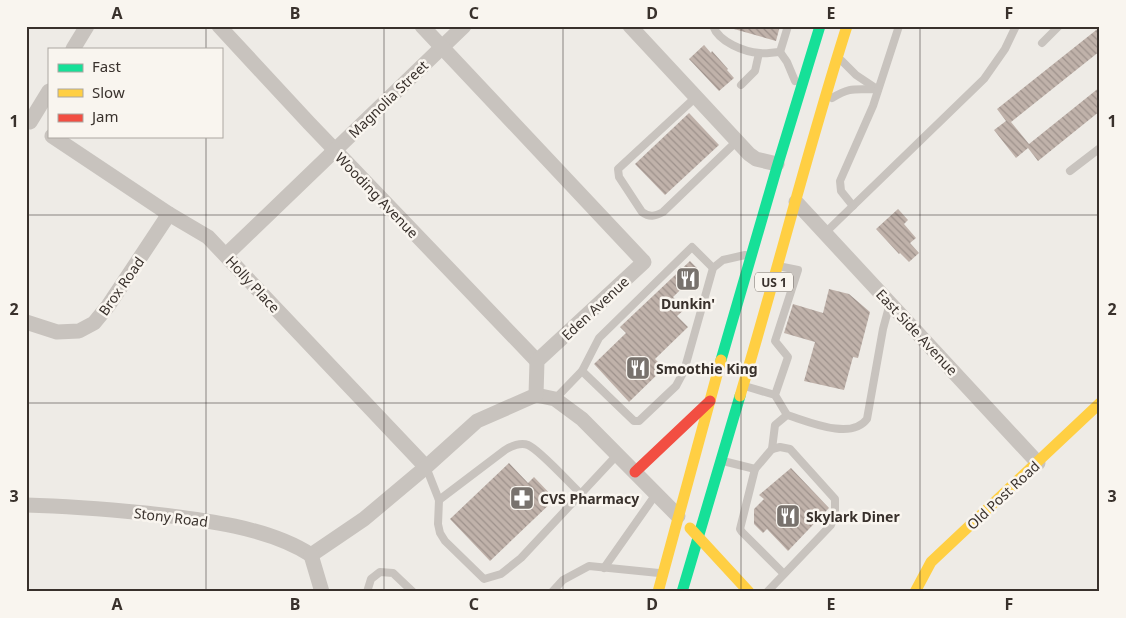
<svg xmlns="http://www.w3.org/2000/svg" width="1126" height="618" viewBox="0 0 1126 618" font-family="'Noto Sans',sans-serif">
  <defs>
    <pattern id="building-back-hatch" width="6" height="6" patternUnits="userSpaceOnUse" patternTransform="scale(1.25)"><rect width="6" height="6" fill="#c0b2aa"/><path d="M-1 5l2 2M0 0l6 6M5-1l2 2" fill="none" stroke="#9d918b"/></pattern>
  </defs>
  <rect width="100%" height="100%" fill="#eeebe6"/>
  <g fill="url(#building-back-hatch)">
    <polygon points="734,26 780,26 776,41 734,29"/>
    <polygon points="1100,27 1100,51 1011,122 1029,144 1100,87 1100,111 1038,161 1028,148 1016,158 994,130 1006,121 997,109"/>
    <polygon points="704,45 711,53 712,51 728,69 727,70 734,78 719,91 689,59"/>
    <polygon points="689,113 719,145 665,195 635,164"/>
    <polygon points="898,209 908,220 904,224 916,238 910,243 919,253 909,262 900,253 899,254 876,229"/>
    <polygon points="690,261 700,271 673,297 685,309 677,316 688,327 655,359 664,368 629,402 594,364 626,333 620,327"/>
    <polygon points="829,289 849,294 870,312 858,358 853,357 844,390 804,381 815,342 784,333 793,304 823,313"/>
    <polygon points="509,463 528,483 534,477 555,499 490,561 450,519"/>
    <polygon points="791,468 829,508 788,551 767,529 763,533 754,524 754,509 764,499 759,495"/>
  </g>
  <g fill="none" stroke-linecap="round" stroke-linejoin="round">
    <g stroke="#c8c3be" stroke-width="8">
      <path d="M713,26c6,16 31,26 47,27 6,1 13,-1 20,-1"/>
      <polyline points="1042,43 1059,26"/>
      <polyline points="780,52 787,62 795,81"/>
      <polyline points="780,52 788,26"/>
      <polyline points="842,61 856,75 877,89"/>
      <polyline points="741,85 755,71 759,53"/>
      <path d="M696,97l-78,72 1,8 23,35c8,6 13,4 21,0l74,-71"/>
      <path d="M832,98c20,-12 23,-8 45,-9"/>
      <polyline points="1070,171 1100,148"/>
      <polyline points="853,206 841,191 840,181 873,106 899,26"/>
      <polyline points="825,233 984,79 1005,49 1016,26"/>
      <polyline points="783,267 798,270 775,341 788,357 775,395 787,415"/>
      <polyline points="582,371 599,338 692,247 713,268"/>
      <polyline points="748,387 775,395"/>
      <polyline points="555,399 582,371 634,421 639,421 676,386 684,371 713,268 723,260 745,255"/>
      <path d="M772,449l3,-24 12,-10c20,6 64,26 80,4l16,-90 7,-26"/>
      <polyline points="727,462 755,469"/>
      <polyline points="426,467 439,500 438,524 440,533 445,541 484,579 501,574 521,558 617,455"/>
      <path d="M439,500l66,-50c6,-4 16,-8 23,-5 12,5 42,39 54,50"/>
      <polyline points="604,568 656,494"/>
      <polyline points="367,592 371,579 380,572 393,573 413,592"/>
      <polyline points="552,592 563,580 589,566 659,573"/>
      <polyline points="767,592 831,525 835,514 835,499 790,449 780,447 772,449 755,469 740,529 742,532 783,573"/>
    </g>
    <g stroke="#c8c3be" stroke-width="15">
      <polyline points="219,26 309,123 537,361"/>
      <polyline points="630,26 749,154 756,159 777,164"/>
      <polyline points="73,49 87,26"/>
      <polyline points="30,122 49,91"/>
      <polyline points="52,136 169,214 208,237 426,467"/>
      <polyline points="796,202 1038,463"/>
      <polyline points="226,255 464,26"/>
      <polyline points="26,322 57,332 79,331 94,323 108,306 169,214"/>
      <polyline points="536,395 555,399 582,419 678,516"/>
      <path d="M26,505c40,1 79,4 119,8 52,6 122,13 166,42"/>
      <polyline points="311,555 364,519 426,467 477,421 536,395 537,361 644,262 422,26"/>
      <polyline points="311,555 322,592"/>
    </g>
    <g stroke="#16e098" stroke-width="11">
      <polyline points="721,360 777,167 820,26"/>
      <polyline points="682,592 740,396"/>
    </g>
    <g stroke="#ffcf43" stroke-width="11">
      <path d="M740,396c37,-123 68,-248 107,-370"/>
      <polyline points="690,528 749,592"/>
      <polyline points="658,592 721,360"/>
      <polyline points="915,592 931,562 1100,403"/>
    </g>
    <polyline stroke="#f24e42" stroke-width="11" points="635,472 710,401"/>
  </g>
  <path fill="none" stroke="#39312c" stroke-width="1" stroke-opacity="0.55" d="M206,26v23M384,26v566M563,26v566M741,26v566M920,26v566M206,136v456M26,215h1074M26,403h1074"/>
  <defs>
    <symbol id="restaurant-square" viewBox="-11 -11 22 22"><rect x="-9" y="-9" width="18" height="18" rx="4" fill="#78726d" stroke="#f9f5ef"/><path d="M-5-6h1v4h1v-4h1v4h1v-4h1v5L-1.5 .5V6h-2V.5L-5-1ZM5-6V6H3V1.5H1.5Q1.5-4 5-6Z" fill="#fff"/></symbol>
    <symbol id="pharmacy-square" viewBox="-11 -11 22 22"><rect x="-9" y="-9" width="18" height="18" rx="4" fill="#78726d" stroke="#f9f5ef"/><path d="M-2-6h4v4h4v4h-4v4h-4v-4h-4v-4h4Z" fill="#fff"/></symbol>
  </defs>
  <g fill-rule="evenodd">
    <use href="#restaurant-square" x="674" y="265" width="28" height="28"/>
    <use href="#restaurant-square" x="624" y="354" width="28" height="28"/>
    <use href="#pharmacy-square" x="508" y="484" width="28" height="28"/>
    <use href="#restaurant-square" x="774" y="502" width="28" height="28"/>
  </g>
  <g text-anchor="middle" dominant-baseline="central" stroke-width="5" stroke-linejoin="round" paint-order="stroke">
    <rect fill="#f9f5ef" stroke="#736c66" stroke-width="1" x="755" y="272.5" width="38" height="19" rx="4"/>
    <g font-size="12" font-weight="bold" fill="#39312c">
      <text x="774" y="282">US 1</text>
    </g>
    <g font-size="14" fill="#39312c" stroke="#f9f5ef">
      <text transform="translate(388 99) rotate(-44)">Magnolia Street</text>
      <text transform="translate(377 195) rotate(46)">Wooding Avenue</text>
      <text transform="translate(253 284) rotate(47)">Holly Place</text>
      <text transform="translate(121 286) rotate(-55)">Brox Road</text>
      <text transform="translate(595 308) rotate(-43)">Eden Avenue</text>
      <text transform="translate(917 332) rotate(47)">East Side Avenue</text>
      <text transform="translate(1003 495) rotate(-43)">Old Post Road</text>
      <text transform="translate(171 517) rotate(7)">Stony Road</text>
    </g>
    <g font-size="14" font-weight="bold" fill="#39312c" stroke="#f9f5ef" text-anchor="start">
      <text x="688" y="303" text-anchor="middle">Dunkin'</text>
      <text x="656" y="368">Smoothie King</text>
      <text x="540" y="498">CVS Pharmacy</text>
      <text x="806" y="516">Skylark Diner</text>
    </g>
  </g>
  <rect width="1126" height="618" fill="none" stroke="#f9f5ef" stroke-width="55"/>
  <rect x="48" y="48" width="175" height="90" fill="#f9f5ef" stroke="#aca7a1"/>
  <rect x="58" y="64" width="25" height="8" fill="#16e098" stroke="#aca7a1"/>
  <text x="92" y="72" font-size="15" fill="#39312c">Fast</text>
  <rect x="58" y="89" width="25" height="8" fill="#ffcf43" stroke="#aca7a1"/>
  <text x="92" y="98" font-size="15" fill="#39312c">Slow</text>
  <rect x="58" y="114" width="25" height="8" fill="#f24e42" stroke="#aca7a1"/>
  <text x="92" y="122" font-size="15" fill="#39312c">Jam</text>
  <rect x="28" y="28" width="1070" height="562" fill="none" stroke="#39312c" stroke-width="2"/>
  <g font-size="16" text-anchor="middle" font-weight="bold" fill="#39312c">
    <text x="117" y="19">A</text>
    <text x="295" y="19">B</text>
    <text x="474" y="19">C</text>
    <text x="652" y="19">D</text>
    <text x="831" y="19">E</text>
    <text x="1009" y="19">F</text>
    <text x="14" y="127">1</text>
    <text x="1112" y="127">1</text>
    <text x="14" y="315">2</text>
    <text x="1112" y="315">2</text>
    <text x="14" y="502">3</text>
    <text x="1112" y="502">3</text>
    <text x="117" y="610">A</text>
    <text x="295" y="610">B</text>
    <text x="474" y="610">C</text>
    <text x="652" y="610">D</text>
    <text x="831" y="610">E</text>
    <text x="1009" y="610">F</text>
  </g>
</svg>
